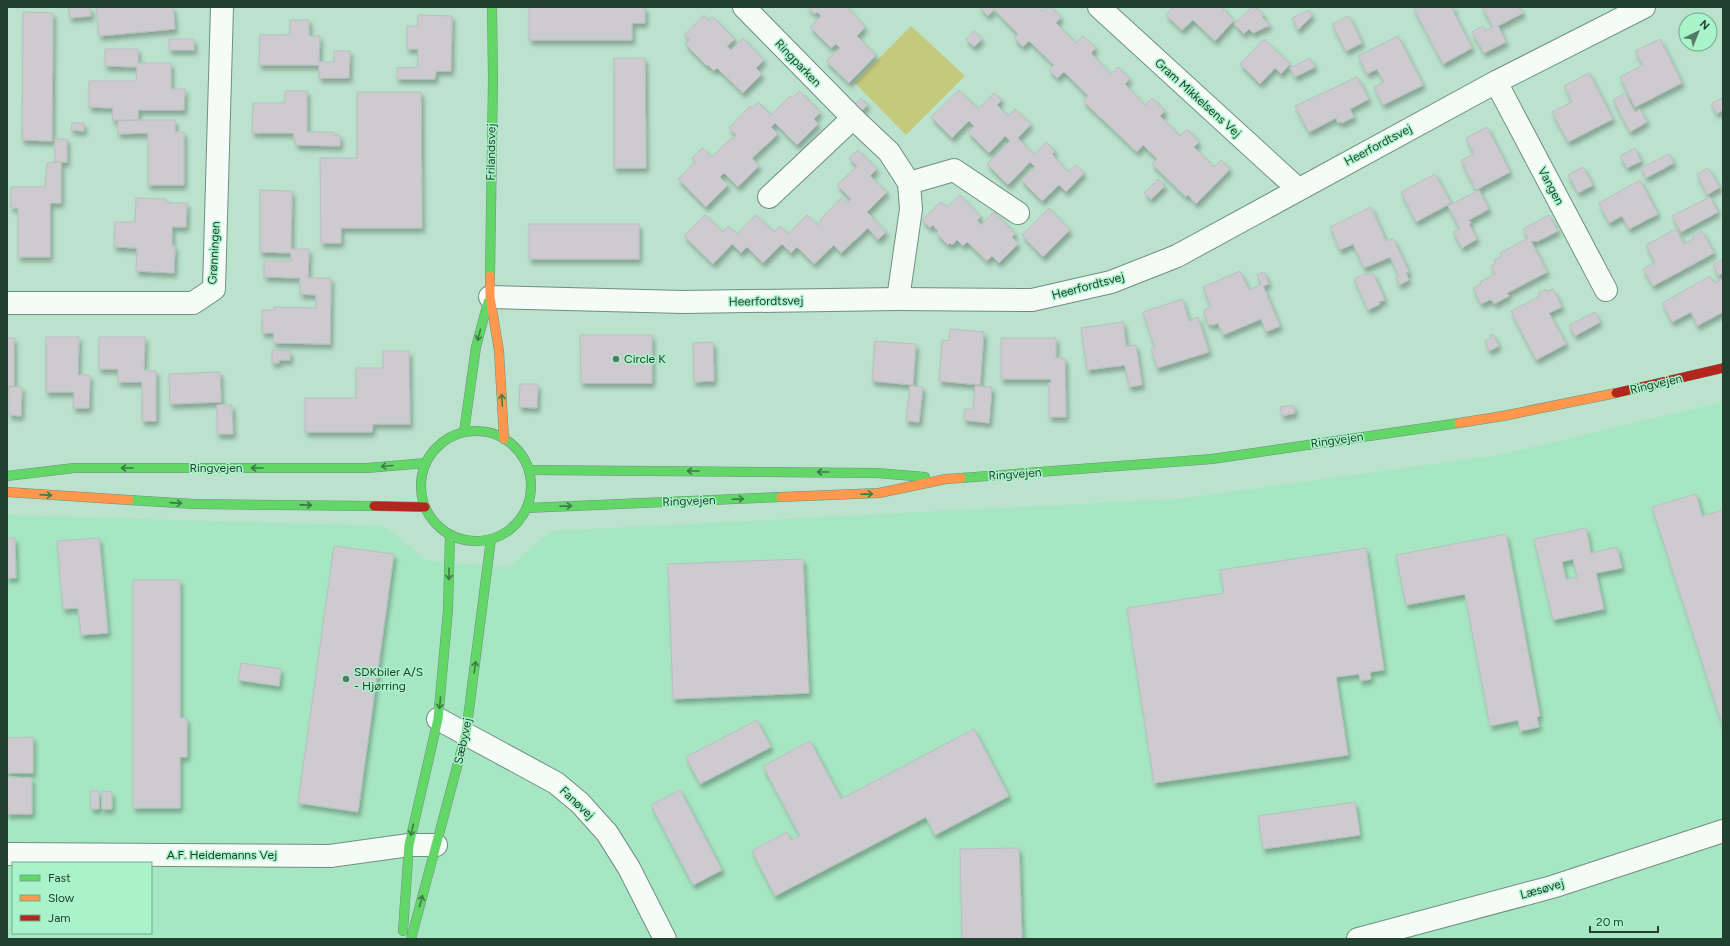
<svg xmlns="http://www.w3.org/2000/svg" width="1730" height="946" viewBox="0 0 1730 946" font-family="Figtree,sans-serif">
  <defs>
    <filter id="shadow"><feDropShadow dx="2.5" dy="4.5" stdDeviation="2" flood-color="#0004"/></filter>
  </defs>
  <rect width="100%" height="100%" fill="#bae2cc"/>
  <path fill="#a7e6c3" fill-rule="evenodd" d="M1723,402v537h-1716v-424l377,11 42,34 82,8 43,-37 627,-32 322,-44zM13,863h138v70h-138z"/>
  <polygon fill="#c4ca7b" points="911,26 965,76 906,135 855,83"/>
  <g fill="#cdcbcf" stroke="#b9bfbe" fill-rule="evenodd" filter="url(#shadow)">
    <polygon points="68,7 90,7 91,16 70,18"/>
    <polygon points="96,7 173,7 175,29 99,36"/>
    <polygon points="529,7 645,7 645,23 632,23 632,40 529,40"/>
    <polygon points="807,7 847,7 865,27 857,36 876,55 849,83 826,61 840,48 836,44 831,48 810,27 821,16 817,12 815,14"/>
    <polygon points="979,7 1037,7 1042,11 1046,7 1051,7 1061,17 1056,23 1076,43 1083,36 1096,48 1091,53 1111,74 1118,67 1130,79 1125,84 1145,105 1152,98 1165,111 1160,116 1180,136 1187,129 1199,142 1194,147 1214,167 1221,160 1230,169 1196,204 1188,195 1186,197 1152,164 1157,159 1143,145 1137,152 1083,101 1088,96 1064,72 1057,78 1049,70 1054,65 1029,41 1023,47 1014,38 1018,34 994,9 988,16"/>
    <polygon points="1173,7 1224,7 1223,9 1234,20 1215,41 1193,20 1182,30 1166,15"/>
    <polygon points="1252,7 1255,10 1257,8 1264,15 1262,17 1270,25 1253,33 1249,29 1244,34 1234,24"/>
    <polygon points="1413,7 1456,7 1452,9 1472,48 1443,64"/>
    <polygon points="1482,7 1519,7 1523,13 1498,26 1506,42 1484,53 1472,32 1483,26 1485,31 1493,27"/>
    <polygon points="1309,10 1312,16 1298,30 1292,18"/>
    <polygon points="23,12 53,13 52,141 22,140"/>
    <polygon points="418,15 452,16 451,71 436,71 435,79 397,79 397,68 418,67 418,49 407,49 407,26 418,26"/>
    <polygon points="704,15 709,21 713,17 735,39 727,46 731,50 743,38 764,60 756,68 762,74 743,93 717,68 714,71 708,65 707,66 685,44 690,40 684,35"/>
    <polygon points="1349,16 1362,43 1346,51 1332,24"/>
    <polygon points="290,20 309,20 309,36 320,36 319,62 334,62 334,51 350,51 349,78 319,78 319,65 259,65 260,35 290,35"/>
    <polygon points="974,31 982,39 974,47 966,39"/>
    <polygon points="1398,36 1423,85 1383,105 1374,87 1384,82 1377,69 1367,74 1358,56"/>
    <rect x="169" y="39" width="25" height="11"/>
    <polygon points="1264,39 1290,64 1281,74 1275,68 1260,84 1240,64"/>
    <polygon points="1660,39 1682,83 1635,107 1620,77 1643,65 1635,51"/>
    <polygon points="105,49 138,49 138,63 171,63 171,89 185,89 184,110 138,110 138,120 112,120 113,108 89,107 89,81 136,81 137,67 105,66"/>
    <polygon points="614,58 645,58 646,168 614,168"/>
    <polygon points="1310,58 1315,67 1295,77 1290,68"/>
    <polygon points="1589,73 1613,119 1568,142 1552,112 1572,102 1564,86"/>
    <polygon points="1357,77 1369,99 1350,109 1354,117 1342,123 1341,122 1338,123 1336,118 1309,132 1295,106"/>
    <polygon points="959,90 978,109 994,93 1002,100 997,105 1008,116 1015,109 1031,124 1018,138 1034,155 1046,142 1055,151 1052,154 1068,172 1076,165 1084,173 1066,192 1059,185 1042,201 1021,180 1035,167 1030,162 1008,185 987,164 1010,141 1005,136 989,153 968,132 974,126 969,121 952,138 931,117"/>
    <polygon points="285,91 307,91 307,132 334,132 334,135 340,135 340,146 296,145 293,133 252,133 253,103 285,103"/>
    <polygon points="799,91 820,112 814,119 818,124 797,145 775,123 771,127 778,134 752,158 759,166 738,187 724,173 720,177 728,185 706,207 678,179 695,162 692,158 702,148 712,157 731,138 732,140 736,135 729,128 750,106 752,108 758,102 771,115 790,96 792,98"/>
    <polygon points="357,92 421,92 422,228 341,228 341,243 321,243 320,158 357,158"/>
    <polygon points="1625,93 1635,112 1640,109 1647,122 1630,132 1613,100"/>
    <polygon points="861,98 868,105 859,113 852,107"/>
    <polygon points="1722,98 1723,110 1717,114 1711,104"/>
    <polygon points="146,120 175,120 175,132 184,132 184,185 148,185 148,133 118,134 118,121"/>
    <polygon points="72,123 84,123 84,131 71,130"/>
    <polygon points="1487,127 1510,172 1476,190 1461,160 1474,154 1466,138"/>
    <rect x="55" y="139" width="12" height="23"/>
    <polygon points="1635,148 1641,161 1627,168 1620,156"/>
    <polygon points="858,150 877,169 870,176 887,192 867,212 886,232 878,240 868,228 841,253 834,245 814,264 797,247 791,253 782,244 763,263 747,247 741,253 732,244 713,264 684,236 705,215 723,232 728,226 737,234 756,215 774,232 780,226 788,234 807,215 818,225 822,221 820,220 841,198 847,203 851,199 837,185 857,166 849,158"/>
    <polygon points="1669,154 1674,163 1646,178 1641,168"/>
    <polygon points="61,162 61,203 50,203 50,257 18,257 18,208 11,208 11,187 45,187 47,163"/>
    <polygon points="1583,167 1593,185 1578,193 1568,175"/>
    <polygon points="1708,168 1720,187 1707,195 1697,174"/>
    <polygon points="1435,174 1451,203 1416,222 1401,192"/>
    <polygon points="1158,179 1165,186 1151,199 1144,193"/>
    <polygon points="1640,180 1658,214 1629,229 1622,216 1609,223 1599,203"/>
    <polygon points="260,190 292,191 291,249 309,249 308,278 331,278 330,344 273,343 274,333 262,333 262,310 274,310 274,307 316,308 316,295 300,294 300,278 264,277 264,261 291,261 291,253 260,252"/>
    <polygon points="1479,190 1489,209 1469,220 1471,223 1469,224 1477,239 1462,248 1453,232 1460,229 1448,206"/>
    <polygon points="960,195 981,217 977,220 981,225 994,212 1015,233 1012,237 1018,244 999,263 992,256 987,261 967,242 963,246 957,240 952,245 950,243 948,245 936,233 938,231 933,225 930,228 922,220 941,202 947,207"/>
    <polygon points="1710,197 1718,212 1681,232 1672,216"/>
    <polygon points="136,198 166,199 166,203 187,203 186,227 172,227 172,246 175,246 174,273 136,271 137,248 114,247 115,222 135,222"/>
    <polygon points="1371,207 1386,241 1393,238 1409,272 1406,273 1409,280 1399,285 1396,278 1399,276 1390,257 1364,268 1353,244 1340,250 1330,227"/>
    <polygon points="1049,208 1070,230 1043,257 1022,235"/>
    <polygon points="1549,215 1558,231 1538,241 1531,241 1547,272 1507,293 1509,296 1494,304 1492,300 1489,300 1481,304 1473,288 1481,284 1480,282 1495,274 1491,266 1496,263 1494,260 1502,256 1500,253 1528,238 1523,229"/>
    <rect x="529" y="224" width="110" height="35"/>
    <polygon points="1676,229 1684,244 1693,239 1692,237 1702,231 1714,253 1653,286 1643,269 1655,262 1646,245"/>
    <polygon points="1723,259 1723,273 1718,276 1713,265"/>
    <polygon points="1240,271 1249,290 1261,284 1257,275 1264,272 1269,284 1263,286 1280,326 1266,332 1261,319 1223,335 1218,323 1213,325 1208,324 1204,313 1205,309 1211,307 1203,287"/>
    <polygon points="1366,273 1367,275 1373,273 1385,300 1379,302 1380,304 1368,310 1354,279"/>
    <polygon points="1710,276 1714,283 1723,279 1723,312 1697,326 1691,312 1672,322 1662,303"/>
    <polygon points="1546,289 1547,292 1553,289 1562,307 1549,313 1566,344 1536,360 1511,311 1540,296 1538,293"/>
    <polygon points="1182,299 1189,321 1198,317 1209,352 1157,368 1151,349 1155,348 1143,312"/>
    <polygon points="1595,312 1600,322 1575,336 1569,325"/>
    <polygon points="1123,322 1126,346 1136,345 1142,385 1129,387 1125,365 1087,370 1081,328"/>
    <polygon points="950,329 984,332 980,385 939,381 942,340 949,341"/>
    <polygon points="1493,334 1499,346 1489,351 1485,341 1491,338 1490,335"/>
    <polygon points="580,335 652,335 652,383 581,383"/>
    <polygon points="46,337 79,337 78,375 90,375 89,408 73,408 74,392 46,392"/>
    <polygon points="99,337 145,337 144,370 156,371 156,421 142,421 142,382 118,382 118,369 99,369"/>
    <rect x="7" y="338" width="7" height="48"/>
    <polygon points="1001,338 1056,338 1056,358 1065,358 1066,417 1049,417 1049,383 1051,383 1051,379 1001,379"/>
    <polygon points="875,341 916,344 913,385 872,381"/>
    <polygon points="713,342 714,381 694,382 693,343"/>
    <polygon points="272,350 290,351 290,360 279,360 279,363 272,363"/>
    <polygon points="383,351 409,351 410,424 373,424 372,432 305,432 305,398 356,398 356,368 383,368"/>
    <polygon points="220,372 221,402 170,404 169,374"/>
    <polygon points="520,384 538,384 537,408 519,407"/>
    <polygon points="910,386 923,387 919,422 906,421"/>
    <polygon points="975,386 992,387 989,423 964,420 965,409 973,409"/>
    <polygon points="9,387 22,387 21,416 9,415"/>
    <polygon points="217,405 232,405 233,434 217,434"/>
    <polygon points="1294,405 1295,413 1282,416 1280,407"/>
    <polygon points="1696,494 1702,516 1723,510 1723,727 1652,507"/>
    <path d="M1586,528l5,25 26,-6 5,21 -26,5 8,36 -51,11 -19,-81zM1573,559l4,18 -11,2 -4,-17z"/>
    <polygon points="1506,534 1540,716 1537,717 1539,727 1520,731 1518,720 1490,726 1465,594 1406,605 1396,555"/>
    <polygon points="7,538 15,538 16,578 7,578"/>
    <polygon points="99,538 108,633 81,635 78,608 63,609 57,541"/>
    <polygon points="334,546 394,554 358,812 298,803"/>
    <polygon points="1366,548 1384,670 1370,672 1371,679 1360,681 1359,674 1336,677 1348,755 1154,783 1127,608 1224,593 1220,570"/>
    <polygon points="803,559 809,693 673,699 668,564"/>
    <polygon points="133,580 180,580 180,718 187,718 187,757 180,757 180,808 133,808"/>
    <polygon points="241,663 281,669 279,686 238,680"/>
    <polygon points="757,720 771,747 700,784 686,757"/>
    <polygon points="974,729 1009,796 935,835 926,817 775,896 752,851 787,832 791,840 800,836 763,766 810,741 841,799"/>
    <polygon points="33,737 33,773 7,773 7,738"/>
    <polygon points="7,777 32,778 32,814 7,814"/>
    <polygon points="680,790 722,870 693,885 651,805"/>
    <polygon points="90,791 99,791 99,809 91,809"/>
    <polygon points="102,791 112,792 112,809 102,809"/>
    <polygon points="1355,802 1360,835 1263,849 1258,816"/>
    <polygon points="1019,848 1022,939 962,939 960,849"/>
  </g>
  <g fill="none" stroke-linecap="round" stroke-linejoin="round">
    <defs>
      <g id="street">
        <polyline points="744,7 853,118 889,152 909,183 911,209 898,299"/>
        <polyline points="1099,7 1298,189"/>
        <polyline points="1496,82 1606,290"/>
        <polyline points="909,183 954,170 1018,213"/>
        <polyline points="769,197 853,118"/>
        <polyline points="490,297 683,302 898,299 1032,300 1111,282 1177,256 1496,82 1644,7"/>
        <polyline points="7,303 193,303 214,289 222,7"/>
        <polyline points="438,719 556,783 580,803 607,833 629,868 665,939"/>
        <polyline points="7,854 330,856 409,845 436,845"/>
        <polyline points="1358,939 1552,887 1723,831"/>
      </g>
      <g id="fast">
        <polyline points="490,276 493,79 492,7"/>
        <circle cx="476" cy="486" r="55"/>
        <polyline points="464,432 476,347 488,302"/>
        <polyline points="529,470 877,473 925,477"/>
        <polyline points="7,476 74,468 367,468 426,463"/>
        <polyline points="961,478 1212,459 1459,423"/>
        <polyline points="129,500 194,504 374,506"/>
        <polyline points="527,508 781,497"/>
        <polyline points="403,931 409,845 438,719 448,610 450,535"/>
        <polyline points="411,939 466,733 491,539"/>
      </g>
      <g id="slow">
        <polyline points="490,276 490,297 499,351 504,439"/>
        <polyline points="1459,423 1503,416 1616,393"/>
        <polyline points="7,492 129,500"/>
        <polyline points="781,497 879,493 946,479 961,478"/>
      </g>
      <g id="jam">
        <polyline points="1616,393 1723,368"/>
        <polyline points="374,506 425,507"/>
      </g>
    </defs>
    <use href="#street" stroke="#6f9080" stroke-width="24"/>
    <use href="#fast" stroke="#6f9080" stroke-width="10"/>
    <use href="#slow" stroke="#6f9080" stroke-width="10"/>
    <use href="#jam" stroke="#6f9080" stroke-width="10"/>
    <use href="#street" stroke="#f5fbf7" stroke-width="22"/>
    <use href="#fast" stroke="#63d668" stroke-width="9"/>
    <use href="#slow" stroke="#ff974d" stroke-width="9"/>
    <use href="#jam" stroke="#b3261e" stroke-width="9"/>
  </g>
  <defs><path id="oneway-shaft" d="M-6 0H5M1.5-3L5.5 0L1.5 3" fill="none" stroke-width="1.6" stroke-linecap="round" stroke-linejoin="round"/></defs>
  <g stroke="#3c7c46">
    <use href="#oneway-shaft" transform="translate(479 335) rotate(105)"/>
    <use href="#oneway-shaft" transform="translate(502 400) rotate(-93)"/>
    <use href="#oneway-shaft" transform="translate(387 466) rotate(175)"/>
    <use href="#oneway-shaft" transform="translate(127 468) rotate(-180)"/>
    <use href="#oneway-shaft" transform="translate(257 468) rotate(180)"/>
    <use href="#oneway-shaft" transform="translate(693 471) rotate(-180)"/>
    <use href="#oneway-shaft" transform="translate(823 472) rotate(-180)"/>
    <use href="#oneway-shaft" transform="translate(867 494) rotate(-2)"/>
    <use href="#oneway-shaft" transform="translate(46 495) rotate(4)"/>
    <use href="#oneway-shaft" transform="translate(738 499) rotate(-2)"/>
    <use href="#oneway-shaft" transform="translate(176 503) rotate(4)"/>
    <use href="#oneway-shaft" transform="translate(306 505) rotate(1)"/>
    <use href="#oneway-shaft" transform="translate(566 506) rotate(-2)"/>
    <use href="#oneway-shaft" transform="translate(449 574) rotate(91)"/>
    <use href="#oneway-shaft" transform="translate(475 667) rotate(-82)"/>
    <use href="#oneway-shaft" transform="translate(440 703) rotate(95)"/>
    <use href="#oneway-shaft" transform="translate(412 830) rotate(103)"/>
    <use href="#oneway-shaft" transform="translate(421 901) rotate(-75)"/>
  </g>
  <g fill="#577967" stroke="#a9f3ca" stroke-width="1.5">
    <circle cx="616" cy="359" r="4"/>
    <circle cx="346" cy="679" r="4"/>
  </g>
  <g text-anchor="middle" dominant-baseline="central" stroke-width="3" stroke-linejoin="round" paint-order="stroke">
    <g font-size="12" fill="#224030" stroke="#a9f3ca">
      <text transform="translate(798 63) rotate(46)">Ringparken</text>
      <text transform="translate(1198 98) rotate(42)">Gram Mikkelsens Vej</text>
      <text transform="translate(1378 145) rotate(-28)">Heerfordtsvej</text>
      <text transform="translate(491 152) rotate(-89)">Frilandsvej</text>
      <text transform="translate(1551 186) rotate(62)">Vangen</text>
      <text transform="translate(214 253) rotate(-87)">Grønningen</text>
      <text transform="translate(1088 286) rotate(-15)">Heerfordtsvej</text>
      <text transform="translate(766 301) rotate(-1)">Heerfordtsvej</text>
      <text transform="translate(1656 384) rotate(-13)">Ringvejen</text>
      <text transform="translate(1337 440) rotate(-8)">Ringvejen</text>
      <text x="216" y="468">Ringvejen</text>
      <text transform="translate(1015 474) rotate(-4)">Ringvejen</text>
      <text transform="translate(689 501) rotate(-2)">Ringvejen</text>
      <text transform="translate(463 741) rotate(-78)">Sæbyvej</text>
      <text transform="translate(577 803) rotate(43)">Fanøvej</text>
      <text x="222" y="855">A.F. Heidemanns Vej</text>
      <text transform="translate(1542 889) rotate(-16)">Læsøvej</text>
    </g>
    <g font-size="12" fill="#224030" stroke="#a9f3ca" text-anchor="start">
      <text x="624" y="359">Circle K</text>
      <text x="354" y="672">SDKbiler A/S<tspan x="354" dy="14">- Hjørring</tspan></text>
    </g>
  </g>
  <rect width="1730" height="946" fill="none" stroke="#224030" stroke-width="16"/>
  <rect x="12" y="862" width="140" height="72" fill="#a9f3ca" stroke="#73ab8c"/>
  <rect x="20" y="875" width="20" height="6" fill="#63d668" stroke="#73ab8c"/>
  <text x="48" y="882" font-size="12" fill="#224030">Fast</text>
  <rect x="20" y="895" width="20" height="6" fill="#ff974d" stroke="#73ab8c"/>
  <text x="48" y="902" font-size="12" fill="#224030">Slow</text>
  <rect x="20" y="915" width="20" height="6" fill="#b3261e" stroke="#73ab8c"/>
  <text x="48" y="922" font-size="12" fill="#224030">Jam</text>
  <g transform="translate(1698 32) rotate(43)"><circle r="19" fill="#a9f3ca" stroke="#73ab8c"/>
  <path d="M0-3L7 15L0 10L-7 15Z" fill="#577967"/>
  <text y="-6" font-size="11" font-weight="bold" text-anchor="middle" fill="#224030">N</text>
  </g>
  <path d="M1590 926v6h68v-6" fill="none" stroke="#224030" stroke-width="2"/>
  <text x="1596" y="926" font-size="12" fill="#224030" stroke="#a9f3ca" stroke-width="3" paint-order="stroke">20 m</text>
</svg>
